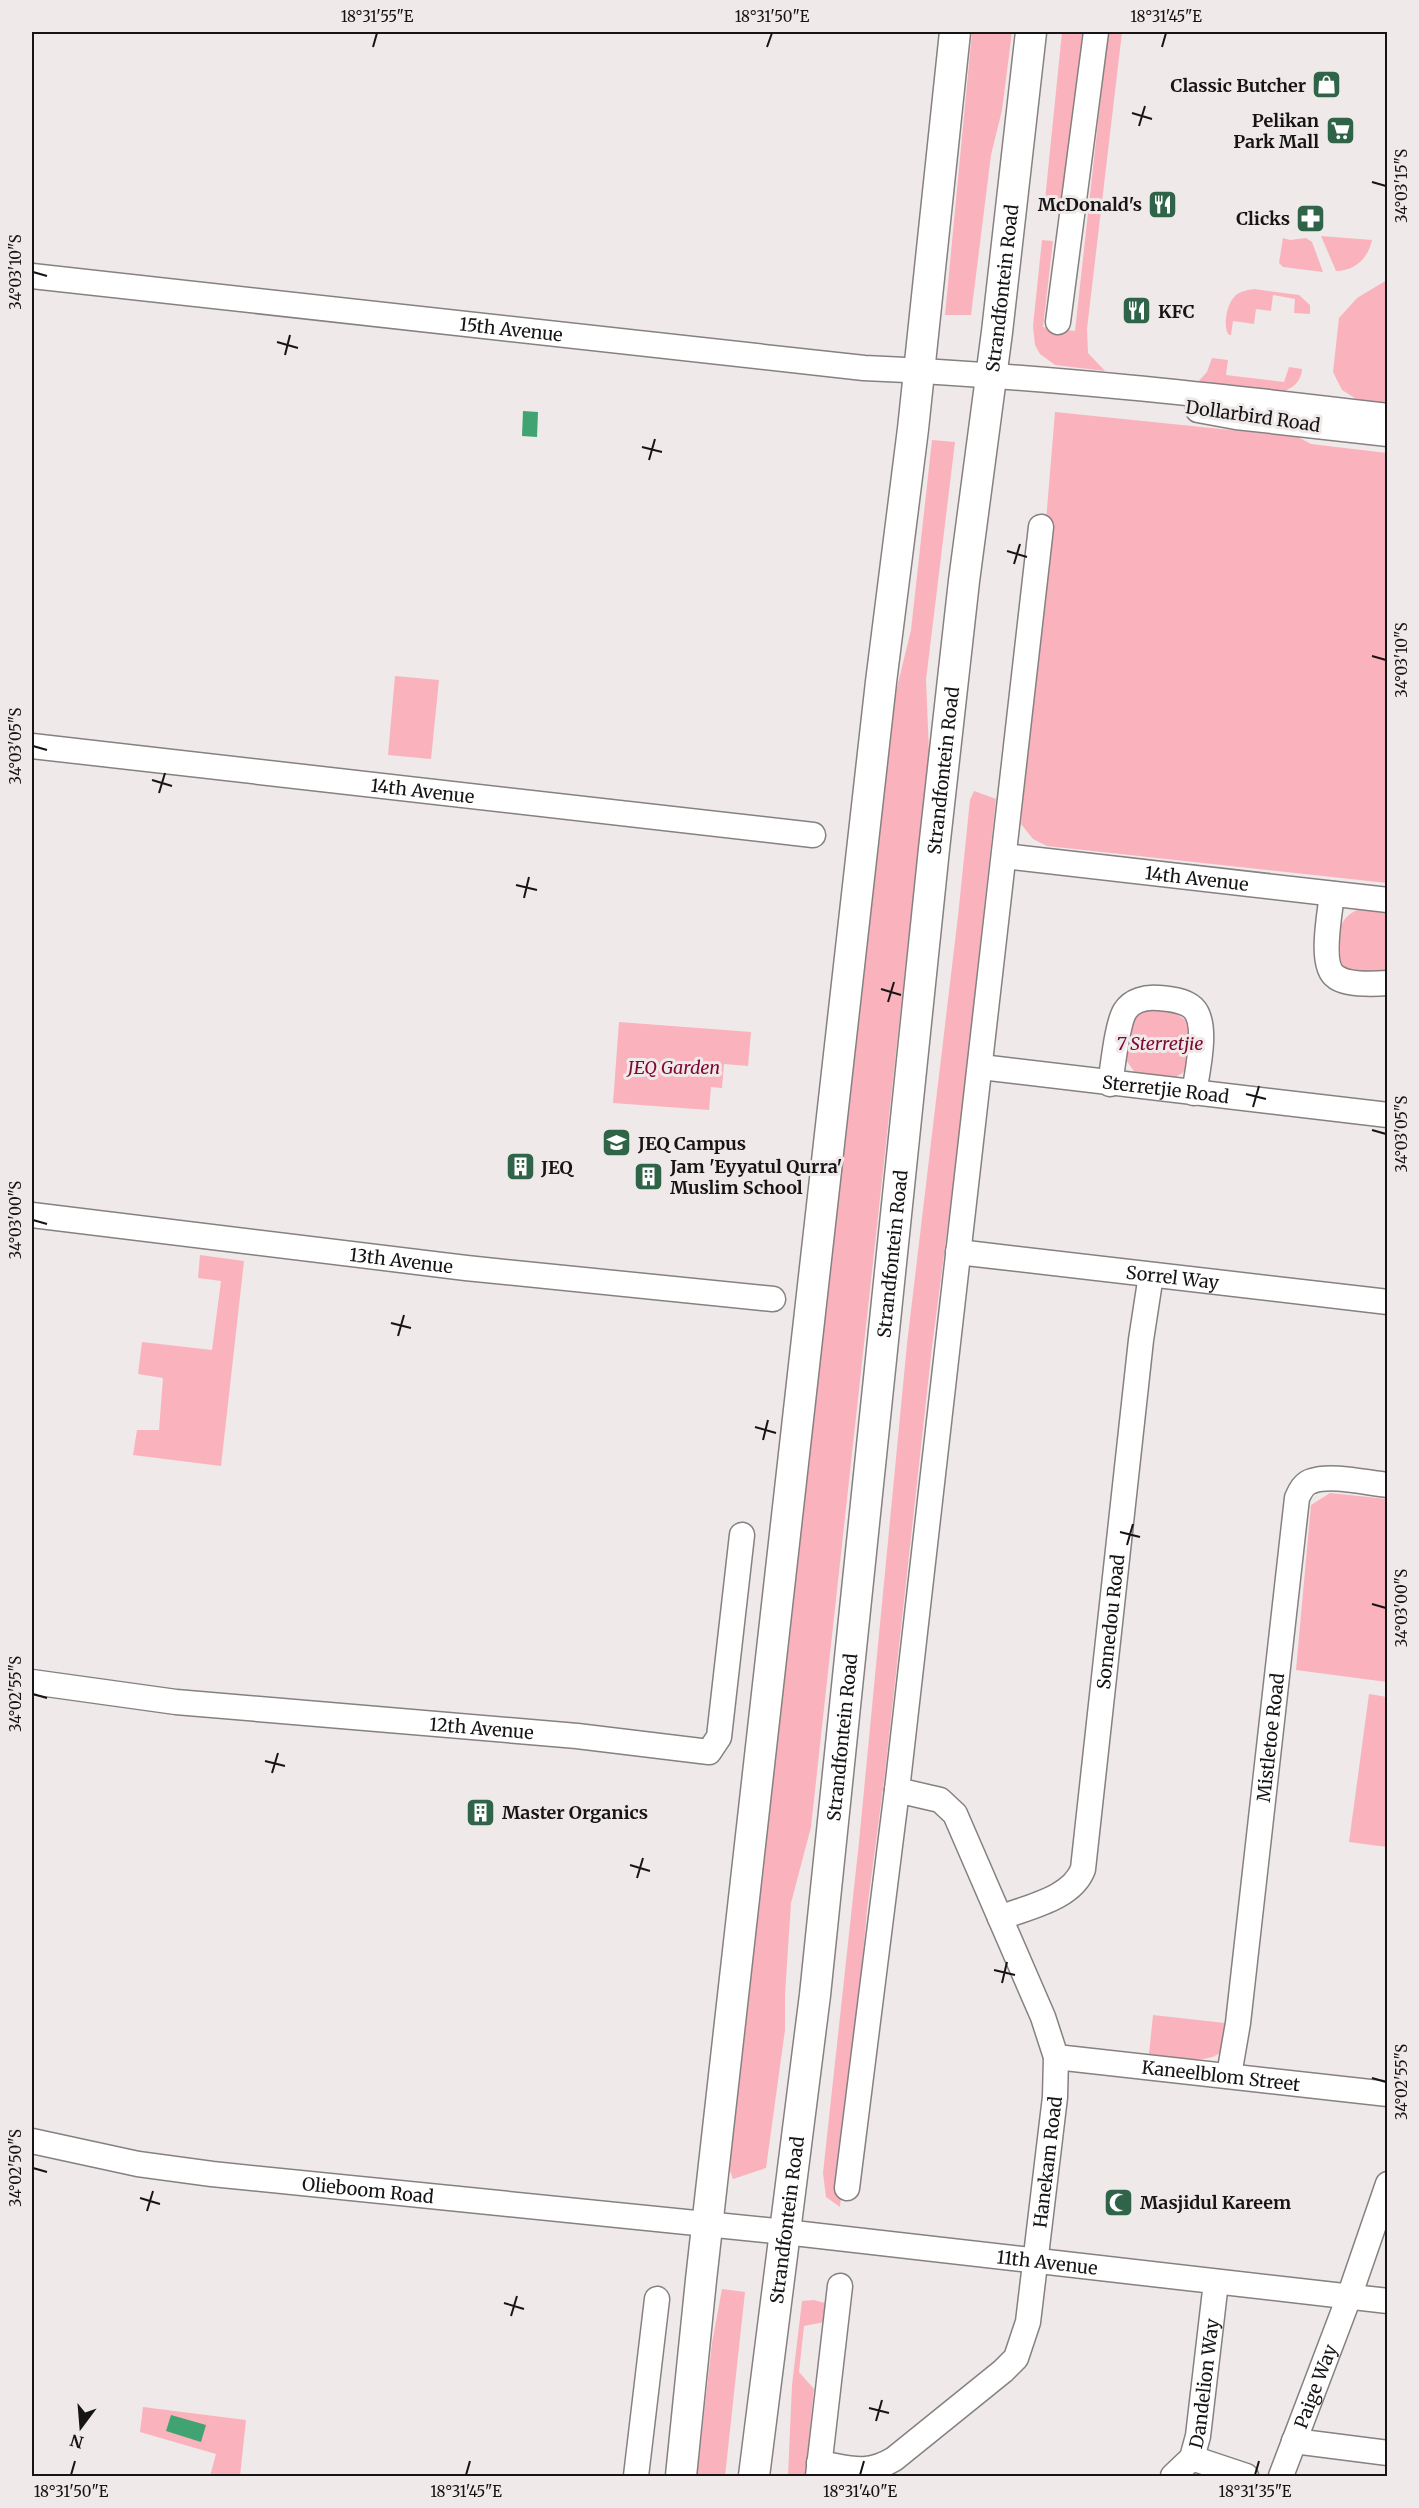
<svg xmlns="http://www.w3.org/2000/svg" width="1419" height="2508" viewBox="0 0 1419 2508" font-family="Merriweather,serif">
  <rect width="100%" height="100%" fill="#efe9e9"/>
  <g fill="#fab3bc">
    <polygon points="972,32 1012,32 1002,110 991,155 971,315 945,315"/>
    <polygon points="1062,32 1084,32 1065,212 1045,200"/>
    <polygon points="1108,32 1122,32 1087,329 1088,353 1105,371 1055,365 1040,354 1035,345 1033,326 1042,240 1053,241 1043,327 1075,331"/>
    <path d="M1321,236l51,4c-4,19 -18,31 -36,31z"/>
    <polygon points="1283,238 1290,240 1306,238 1312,242 1323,272 1283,267 1279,263"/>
    <polygon points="1387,280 1387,404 1358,400 1342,390 1333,372 1339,318 1357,298"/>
    <path d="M1254,289l45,6 11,10v9l-16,-1 1,-14 -22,-4 -2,16 -15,-2 -2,15 -21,-3 -2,14h-2c-7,-8 -2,-33 7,-40 5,-4 12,-5 18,-6z"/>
    <path d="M1212,358l16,2 -2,15 58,7 5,-15 13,2c-1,16 -14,22 -28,25l-79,-9 12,-13z"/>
    <polygon points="1055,412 1298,437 1311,444 1387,453 1387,883 1047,846 1033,839 1021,824"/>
    <polygon points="932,440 955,442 926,680 929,752 811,1827 791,1903 785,1994 785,2030 766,2168 733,2179 729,2168 893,704 911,630"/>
    <polygon points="395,676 439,680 431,759 388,755"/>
    <polygon points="974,791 996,799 959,1140 932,1347 885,1773 867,1910 840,2207 826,2197 823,2173 859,1842 907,1344 958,916 970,800"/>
    <path d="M1357,910l25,1 5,3v58l-8,2 -37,-4 -6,-8c2,-22 -1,-42 21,-52z"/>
    <polygon points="1140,1008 1170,1009 1192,1025 1189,1069 1174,1078 1136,1074 1126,1060 1129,1019"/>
    <polygon points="619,1022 751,1032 748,1066 724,1064 722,1088 711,1087 709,1110 613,1103"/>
    <polygon points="200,1255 244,1261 221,1466 133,1455 137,1430 159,1430 163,1378 138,1374 142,1342 212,1350 221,1281 198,1278"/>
    <polygon points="1330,1493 1387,1499 1387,1682 1296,1670 1311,1505"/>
    <polygon points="1369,1694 1387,1697 1387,1847 1349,1842"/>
    <path d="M1153,2015l72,8c-1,7 0,17 -2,24 -6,21 -56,9 -74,7z"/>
    <polygon points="722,2289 745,2292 725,2476 697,2476 712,2343"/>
    <polygon points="814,2300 825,2303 825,2322 804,2326 799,2372 814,2389 805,2476 788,2476 792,2385 802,2301"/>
    <polygon points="143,2407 246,2420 240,2476 210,2476 216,2454 140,2432"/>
  </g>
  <g fill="#41a372">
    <polygon points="523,411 538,412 537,437 522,436"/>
    <polygon points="171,2415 206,2425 201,2442 166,2431"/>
  </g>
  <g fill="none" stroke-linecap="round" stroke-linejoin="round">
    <defs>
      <g id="minor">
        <path id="s1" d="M32,276l832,92c175,8 350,27 524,48"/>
        <polyline points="1058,322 1096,32"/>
        <polyline points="1198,410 1236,417 1388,434"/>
        <path id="s2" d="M32,746l781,89"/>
        <path id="s3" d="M1004,856l384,44"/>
        <path d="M1332,894c-2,19 -13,72 4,83 11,8 38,7 52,6"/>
        <path id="s4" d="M981,1067l407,48"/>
        <path d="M1110,1084c3,-18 7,-60 15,-73 7,-11 21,-14 33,-13 12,1 26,2 35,10 16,15 4,65 1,85"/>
        <path id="s5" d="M32,1215l434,53 307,31"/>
        <path id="s6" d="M958,1252l430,50"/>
        <path id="s7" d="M32,1682l144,20 401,34 132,16 10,-15 23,-202"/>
        <path id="s8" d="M1000,1918c27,-11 72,-19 83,-49l58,-529 10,-65"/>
        <path id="s9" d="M1056,2057l332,37"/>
        <path id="s10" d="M1229,2075l9,-52 59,-525c3,-7 7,-15 15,-17 19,-7 55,2 76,4"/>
        <path id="s11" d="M32,2141l106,23 74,10 573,58 603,69"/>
        <polyline points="847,2188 897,1790 1041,527"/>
        <polyline points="1294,2441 1388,2453"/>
        <polyline points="1192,2458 1246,2476"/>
        <path id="s12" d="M819,2463c31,5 47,13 75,-4l109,-88 13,-13 12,-36 27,-225 1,-40 -13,-40 -88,-203 -15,-14 -43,-10"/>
        <polyline points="636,2476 657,2299"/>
        <polyline points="818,2476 840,2286"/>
        <path id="s13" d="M1173,2476l19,-18 6,-22 18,-154"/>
        <path id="s14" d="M1281,2476l68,-179 39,-113"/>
      </g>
      <g id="major">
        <polyline points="681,2476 701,2280 881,682 913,429 955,32"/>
        <path id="s15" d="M754,2476l61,-481 119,-1146 30,-268 33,-249 34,-300"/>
      </g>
    </defs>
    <use href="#minor" stroke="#868080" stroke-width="27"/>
    <use href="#major" stroke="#868080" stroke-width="33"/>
    <use href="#minor" stroke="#fff" stroke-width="24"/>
    <use href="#major" stroke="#fff" stroke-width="30"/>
  </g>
  <path fill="none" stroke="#161414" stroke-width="2" d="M373,47l4,-14M767,47l5,-14M1162,47l4,-14M1132,113l20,6M1139,126l6,-20M1372,182l14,4M33,272l14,4M277,342l21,6M285,355l5,-20M642,447l20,5M649,460l6,-21M1007,551l20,6M1014,564l6,-20M1372,656l14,4M33,746l14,4M152,780l20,6M159,793l6,-20M516,885l21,5M524,898l5,-21M881,989l20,6M888,1002l6,-20M1246,1094l20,5M1253,1107l6,-21M1372,1130l14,4M33,1220l14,4M391,1323l20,5M398,1336l6,-21M755,1427l21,6M763,1440l5,-20M1120,1532l20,5M1127,1545l6,-21M1372,1604l14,4M33,1694l14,4M265,1761l20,5M272,1773l6,-20M630,1865l20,6M637,1878l6,-20M994,1970l21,5M1002,1983l5,-21M1372,2078l14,4M33,2168l14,4M140,2198l20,6M147,2211l6,-20M504,2303l20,6M511,2316l6,-20M869,2408l20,5M876,2421l6,-21M71,2475l4,-14M466,2475l4,-14M860,2475l4,-14M1255,2475l4,-14"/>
  <defs>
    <symbol id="shop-square" viewBox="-11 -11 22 22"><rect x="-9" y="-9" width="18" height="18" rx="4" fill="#306448" stroke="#efe9e9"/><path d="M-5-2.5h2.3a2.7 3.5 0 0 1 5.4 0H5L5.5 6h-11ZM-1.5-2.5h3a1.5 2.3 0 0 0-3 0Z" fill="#fff"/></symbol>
    <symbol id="supermarket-square" viewBox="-11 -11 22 22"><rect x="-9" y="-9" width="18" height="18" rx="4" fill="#306448" stroke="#efe9e9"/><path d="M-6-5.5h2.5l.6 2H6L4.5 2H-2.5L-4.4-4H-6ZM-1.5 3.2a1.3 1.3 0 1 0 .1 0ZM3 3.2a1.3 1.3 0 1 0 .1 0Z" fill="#fff"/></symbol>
    <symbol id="restaurant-square" viewBox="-11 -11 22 22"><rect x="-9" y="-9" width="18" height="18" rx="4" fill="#306448" stroke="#efe9e9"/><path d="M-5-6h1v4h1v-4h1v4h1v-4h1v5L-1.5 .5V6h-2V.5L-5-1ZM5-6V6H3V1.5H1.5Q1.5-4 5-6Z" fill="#fff"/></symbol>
    <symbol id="pharmacy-square" viewBox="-11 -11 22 22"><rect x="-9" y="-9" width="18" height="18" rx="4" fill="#306448" stroke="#efe9e9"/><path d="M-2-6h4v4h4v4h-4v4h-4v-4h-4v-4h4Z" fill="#fff"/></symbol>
    <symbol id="school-square" viewBox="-11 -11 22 22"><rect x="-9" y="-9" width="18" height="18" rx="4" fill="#306448" stroke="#efe9e9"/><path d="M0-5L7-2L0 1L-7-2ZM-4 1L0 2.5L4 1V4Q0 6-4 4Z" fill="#fff"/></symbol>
    <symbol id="building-square" viewBox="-11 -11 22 22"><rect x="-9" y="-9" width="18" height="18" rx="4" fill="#306448" stroke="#efe9e9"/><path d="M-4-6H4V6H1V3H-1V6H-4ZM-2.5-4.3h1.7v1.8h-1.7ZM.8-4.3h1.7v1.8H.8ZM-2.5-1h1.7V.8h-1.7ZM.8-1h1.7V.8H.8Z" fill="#fff"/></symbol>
    <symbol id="mosque-square" viewBox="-11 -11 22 22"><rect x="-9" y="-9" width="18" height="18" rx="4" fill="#306448" stroke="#efe9e9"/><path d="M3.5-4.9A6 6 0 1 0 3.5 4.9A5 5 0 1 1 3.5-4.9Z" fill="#fff"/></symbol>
  </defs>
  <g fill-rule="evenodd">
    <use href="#shop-square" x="1310" y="68" width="33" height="33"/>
    <use href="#supermarket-square" x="1324" y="114" width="33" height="33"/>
    <use href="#restaurant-square" x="1146" y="188" width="33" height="33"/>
    <use href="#pharmacy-square" x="1294" y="202" width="33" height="33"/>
    <use href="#restaurant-square" x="1120" y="294" width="33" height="33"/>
    <use href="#school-square" x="600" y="1126" width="33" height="33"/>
    <use href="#building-square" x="504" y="1150" width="33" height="33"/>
    <use href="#building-square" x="632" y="1160" width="33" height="33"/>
    <use href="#building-square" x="464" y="1796" width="33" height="33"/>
    <use href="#mosque-square" x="1102" y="2186" width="33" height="33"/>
  </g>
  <g text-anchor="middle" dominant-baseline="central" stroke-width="6" stroke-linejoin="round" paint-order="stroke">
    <g font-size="18" font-weight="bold" fill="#161414" stroke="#efe9e9" text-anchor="start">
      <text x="1306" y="85" text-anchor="end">Classic Butcher</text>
      <text x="1319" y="120" text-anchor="end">Pelikan<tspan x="1319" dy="21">Park Mall</tspan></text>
      <text x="1142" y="204" text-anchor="end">McDonald's</text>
      <text x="1290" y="218" text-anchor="end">Clicks</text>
      <text x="1158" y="311">KFC</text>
      <text x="638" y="1143">JEQ Campus</text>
      <text x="670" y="1166">Jam 'Eyyatul Qurra'<tspan x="670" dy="21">Muslim School</tspan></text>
      <text x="541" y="1167">JEQ</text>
      <text x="502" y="1812">Master Organics</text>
      <text x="1140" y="2202">Masjidul Kareem</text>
    </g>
    <g font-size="18" fill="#161414" stroke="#efe9e9">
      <text stroke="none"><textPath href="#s15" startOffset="2202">Strandfontein Road</textPath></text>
      <text stroke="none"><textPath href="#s1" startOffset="482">15th Avenue</textPath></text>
      <text transform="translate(1253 416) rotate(8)">Dollarbird Road</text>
      <text stroke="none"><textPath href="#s15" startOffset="1716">Strandfontein Road</textPath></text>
      <text stroke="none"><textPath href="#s2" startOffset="393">14th Avenue</textPath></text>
      <text stroke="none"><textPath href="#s3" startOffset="194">14th Avenue</textPath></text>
      <text stroke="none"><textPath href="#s4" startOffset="186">Sterretjie Road</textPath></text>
      <text stroke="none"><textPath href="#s15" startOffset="1230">Strandfontein Road</textPath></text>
      <text stroke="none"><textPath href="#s5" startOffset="372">13th Avenue</textPath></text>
      <text stroke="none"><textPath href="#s6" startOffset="216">Sorrel Way</textPath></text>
      <text stroke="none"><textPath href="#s8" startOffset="348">Sonnedou Road</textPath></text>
      <text stroke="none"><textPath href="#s7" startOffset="452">12th Avenue</textPath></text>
      <text stroke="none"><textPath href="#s15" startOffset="744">Strandfontein Road</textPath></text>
      <text stroke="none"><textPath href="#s10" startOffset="340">Mistletoe Road</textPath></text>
      <text stroke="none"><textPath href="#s9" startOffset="166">Kaneelblom Street</textPath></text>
      <text stroke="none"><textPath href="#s12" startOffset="435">Hanekam Road</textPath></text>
      <text stroke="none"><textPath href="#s11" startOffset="340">Olieboom Road</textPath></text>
      <text stroke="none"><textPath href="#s15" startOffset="258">Strandfontein Road</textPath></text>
      <text stroke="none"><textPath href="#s11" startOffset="1023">11th Avenue</textPath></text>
      <text stroke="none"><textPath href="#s13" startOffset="102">Dandelion Way</textPath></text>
      <text stroke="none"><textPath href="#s14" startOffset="96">Paige Way</textPath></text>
    </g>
    <g font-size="18" font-style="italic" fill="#7f0830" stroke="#efe9e9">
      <text x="1160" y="1043">7 Sterretjie</text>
      <text x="674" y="1067">JEQ Garden</text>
    </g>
  </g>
  <rect width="1419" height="2508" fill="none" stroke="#efe9e9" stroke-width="66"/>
  <g transform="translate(81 2427) rotate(196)" stroke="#efe9e9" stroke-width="4.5" paint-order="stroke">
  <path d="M0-4.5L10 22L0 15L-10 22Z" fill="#161414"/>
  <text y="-9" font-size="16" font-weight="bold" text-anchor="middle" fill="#161414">N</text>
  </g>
  <rect x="33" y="33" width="1353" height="2442" fill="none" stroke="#161414" stroke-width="2"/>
  <g font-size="15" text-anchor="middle" fill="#161414">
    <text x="377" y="22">18°31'55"E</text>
    <text x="772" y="22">18°31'50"E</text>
    <text x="1166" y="22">18°31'45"E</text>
    <text transform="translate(1402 186) rotate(-90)" y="5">34°03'15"S</text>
    <text transform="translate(16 272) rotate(-90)" y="5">34°03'10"S</text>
    <text transform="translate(1402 660) rotate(-90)" y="5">34°03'10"S</text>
    <text transform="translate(16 746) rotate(-90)" y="5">34°03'05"S</text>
    <text transform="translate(1402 1134) rotate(-90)" y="5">34°03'05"S</text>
    <text transform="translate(16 1220) rotate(-90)" y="5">34°03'00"S</text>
    <text transform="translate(1402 1608) rotate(-90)" y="5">34°03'00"S</text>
    <text transform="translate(16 1694) rotate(-90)" y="5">34°02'55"S</text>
    <text transform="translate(1402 2082) rotate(-90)" y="5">34°02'55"S</text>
    <text transform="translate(16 2168) rotate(-90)" y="5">34°02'50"S</text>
    <text x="71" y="2497">18°31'50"E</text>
    <text x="466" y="2497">18°31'45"E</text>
    <text x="860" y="2497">18°31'40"E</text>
    <text x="1255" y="2497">18°31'35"E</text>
  </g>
</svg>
